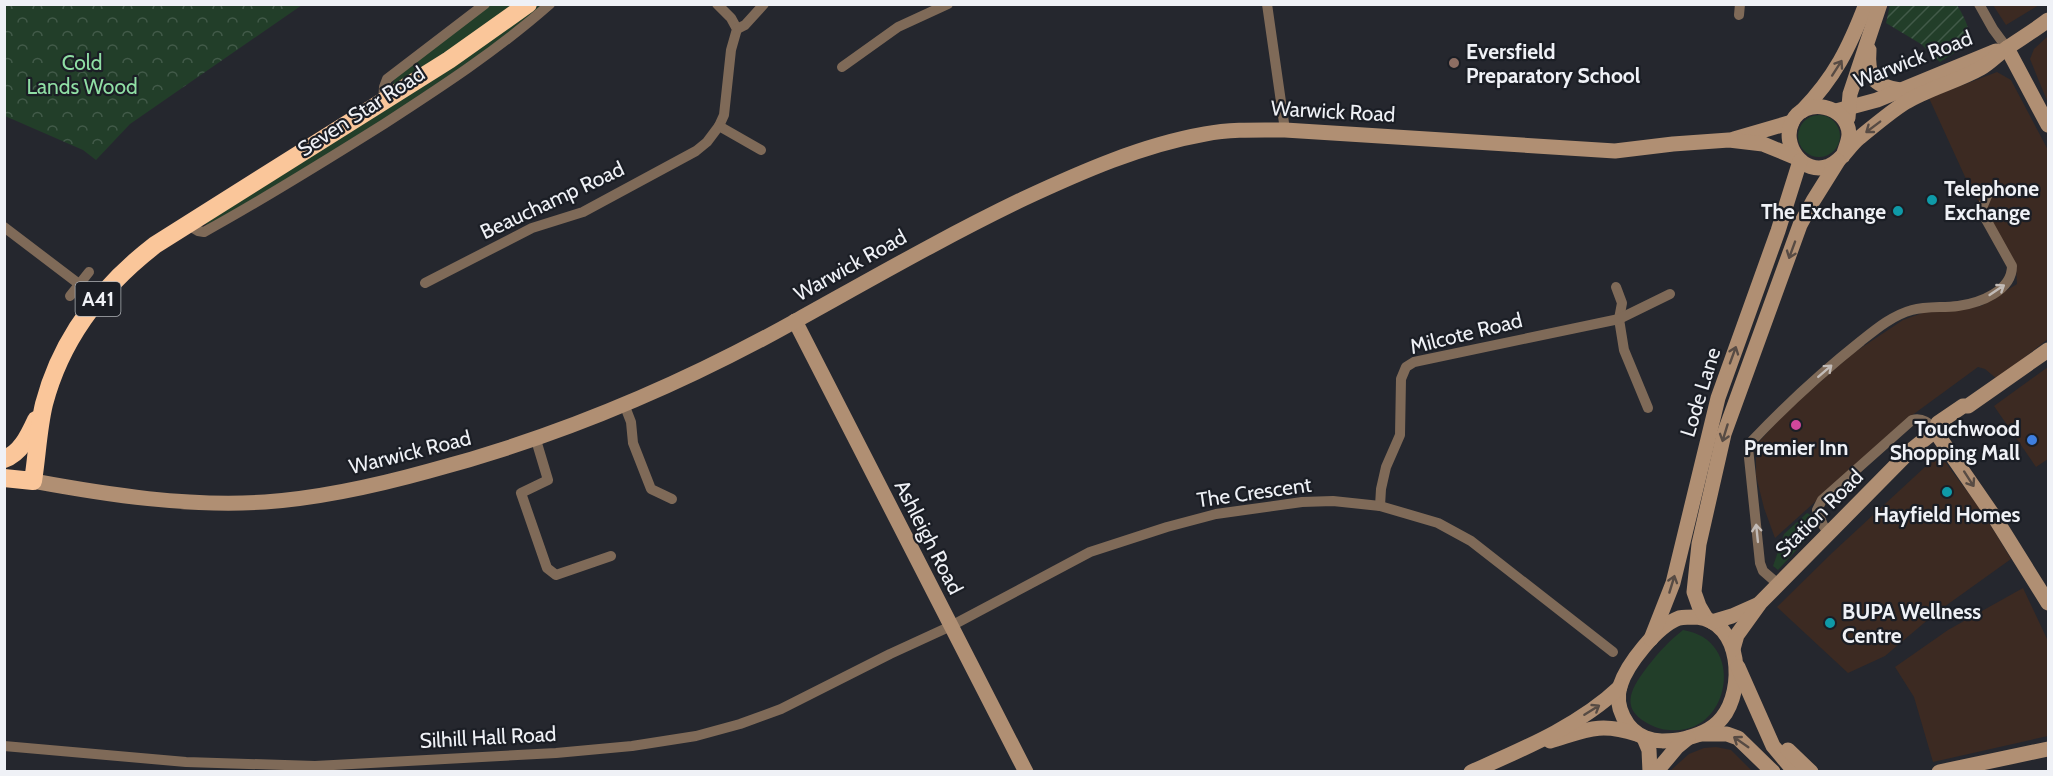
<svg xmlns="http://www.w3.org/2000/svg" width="2053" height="776" viewBox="0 0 2053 776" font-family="Cabin,sans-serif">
  <defs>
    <pattern id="forest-crowns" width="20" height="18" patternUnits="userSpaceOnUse" patternTransform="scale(1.5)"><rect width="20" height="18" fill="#223e29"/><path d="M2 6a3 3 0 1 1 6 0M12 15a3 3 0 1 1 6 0" fill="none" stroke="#425a49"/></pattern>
    <pattern id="garden-furrows" width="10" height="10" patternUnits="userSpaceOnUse" patternTransform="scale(1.5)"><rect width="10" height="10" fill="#223e29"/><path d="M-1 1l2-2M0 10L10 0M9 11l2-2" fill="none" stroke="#425a49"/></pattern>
  </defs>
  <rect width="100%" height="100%" fill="#25272e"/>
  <g fill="#3c2a22">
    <polygon points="1993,5 2039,5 2006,25"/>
    <polygon points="2048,36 2048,103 2030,59 2034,49"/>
    <polygon points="1997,72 2011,80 2048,150 2048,339 1997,379 1985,369 1978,367 1907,419 1775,538 1764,508 1756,476 1756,445 1788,410 1852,354 1903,320 1925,312 1981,306 2017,284 2016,267 1986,211 1972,192 1929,98"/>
    <polygon points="2048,367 2048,459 2036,467 1994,406"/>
    <polygon points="1939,454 1982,511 2011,559 1937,612 1885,656 1848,673 1777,607 1832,553"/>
    <polygon points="2023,588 2048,641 2048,736 1933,762 1914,697 1895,667 1948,630"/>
    <polygon points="1716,747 1731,750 1752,771 1670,771 1689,754 1704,748"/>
  </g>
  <g fill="#223e29">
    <polygon points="490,5 516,5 395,86 393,84 395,78"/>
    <path d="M539,5h7c-66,51 -135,97 -206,141 -44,28 -87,55 -133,79l-2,-1 323,-210z"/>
    <circle cx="1819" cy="136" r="21"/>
    <polygon points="1807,513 1811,515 1814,531 1778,570 1773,566 1784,534"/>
    <path d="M1683,630c65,10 47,107 -14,100 -7,0 -15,-3 -22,-7 -29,-16 -14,-37 1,-57 11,-14 21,-25 35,-36z"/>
  </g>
  <polygon fill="url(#forest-crowns)" points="5,4 302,4 302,5 130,124 96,160 83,150 5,116"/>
  <path fill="url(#garden-furrows)" d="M1890,5h67c20,33 14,38 -17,57l-19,-18 -35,-21z"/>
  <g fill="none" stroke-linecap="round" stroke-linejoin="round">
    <g stroke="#7f6a58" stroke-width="10">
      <polyline points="717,4 731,18 737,29 731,50 724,115 719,126"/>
      <polyline points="1267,4 1285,130"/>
      <polyline points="1979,4 1993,29 2007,48"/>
      <polyline points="1739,15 1740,4"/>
      <polyline points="737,29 745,25 764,4"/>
      <polyline points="842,67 898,27 948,4"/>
      <polyline points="383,102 384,87 387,79 485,4"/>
      <path d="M188,225l10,6 6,1c62,-34 121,-71 180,-108 57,-37 114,-74 166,-120"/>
      <polyline points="4,227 79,284"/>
      <polyline points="425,283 532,228 583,212 696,151 707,142 719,126 761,150"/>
      <polyline points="1616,287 1622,303 1619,319 1624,350 1648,408"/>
      <polyline points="70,296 89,272"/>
      <polyline points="624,404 631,422 633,443 651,489 672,499"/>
      <polyline points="536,440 548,480 521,493 547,568 556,575 611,556"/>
      <polyline points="1380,506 1381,489 1386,467 1400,435 1401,379 1406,367 1414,362 1619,319 1670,294"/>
      <path d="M1829,534l-6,-9 -6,-15 5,-10 90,-80c10,-3 18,3 23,11"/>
      <path d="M1778,584l-15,-13 -3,-8 -12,-115 4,-7c34,-36 70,-69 109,-100 15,-12 32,-26 51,-31 15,-4 31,-2 46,-4 22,-3 54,-15 54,-40l-29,-52 -1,-6 5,-12"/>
      <polyline points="4,746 186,762 315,766 556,753 632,746 696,736 740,724 781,709 890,654 951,626 1090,552 1167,527 1216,514 1302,502 1333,501 1380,506 1438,523 1471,541 1613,652"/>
    </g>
    <g stroke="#b08f73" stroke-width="15">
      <polyline points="2007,48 2048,125"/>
      <path d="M1869,50c-2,27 4,36 31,40"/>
      <path d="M1802,111c33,-34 47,-63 64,-107"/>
      <polyline points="1836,111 1877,100 1996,51"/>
      <polyline points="1848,118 1850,94 1880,4"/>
      <polyline points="1734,139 1792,122"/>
      <path d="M1843,156c2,-7 6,-15 6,-22 -1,-29 -45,-38 -57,-12 -11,23 11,54 37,44 14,-6 19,-19 30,-28 15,-12 31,-26 47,-36 24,-14 52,-21 75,-34 9,-5 17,-14 26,-20 13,-9 28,-18 41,-28"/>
      <polyline points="795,321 1026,772"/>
      <polyline points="1935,431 1995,518 2048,603"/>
      <path d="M33,481c76,14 154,26 232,21 56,-4 110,-16 164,-31 129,-34 254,-87 370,-152 74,-41 147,-83 224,-120 58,-27 119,-54 182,-65 27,-5 53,-4 80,-4l330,21 58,-7 56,-4 34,4 34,14"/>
      <path d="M1697,617c45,5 48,73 25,101 -11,14 -28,19 -44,22 -11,1 -22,2 -32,-2 -20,-7 -32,-32 -26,-52 7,-22 37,-60 59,-68 6,-1 13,-1 18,-1z"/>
      <polyline points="1706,618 1699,606 1694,592 1699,544 1724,434 1800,225 1813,201 1838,161"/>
      <polyline points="1712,622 1732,616 1759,604"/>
      <polyline points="1651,639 1673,583 1718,398 1778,231 1800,161"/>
      <polyline points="1733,649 1737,635 1760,603 1910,451 1935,431 1938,423 1963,406 1968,406 2048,350"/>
      <polyline points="1738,667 1773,746 1795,772"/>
      <polyline points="1700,734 1727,734 1738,738 1773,772"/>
      <polyline points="1644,738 1649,750 1650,772"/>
      <path d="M1550,741c37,-11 49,-19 87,-7"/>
      <polyline points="1788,750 1811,772"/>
      <path d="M1471,772c52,-23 108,-46 149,-85"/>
      <polyline points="1656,772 1677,747 1688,738"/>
      <polyline points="1939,772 2048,749"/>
    </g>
    <g stroke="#fac69a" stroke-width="18">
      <path d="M4,459c17,-6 25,-24 32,-39"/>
      <path d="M4,478l29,3c4,-25 5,-52 11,-77 17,-65 58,-118 111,-159l294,-185 79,-56"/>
    </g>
  </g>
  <defs><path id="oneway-shaft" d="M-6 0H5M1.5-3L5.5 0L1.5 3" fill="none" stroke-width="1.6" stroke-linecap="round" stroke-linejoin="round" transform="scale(1.5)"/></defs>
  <g stroke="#574b44">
    <use href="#oneway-shaft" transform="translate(1837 68) rotate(-57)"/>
    <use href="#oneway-shaft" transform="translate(1873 127) rotate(143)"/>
    <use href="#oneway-shaft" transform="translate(1792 250) rotate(110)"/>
    <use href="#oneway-shaft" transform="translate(1733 355) rotate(-70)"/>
    <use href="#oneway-shaft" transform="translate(1725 433) rotate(107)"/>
    <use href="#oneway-shaft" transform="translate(1969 479) rotate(57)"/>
    <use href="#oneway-shaft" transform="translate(1672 584) rotate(-73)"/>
    <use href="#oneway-shaft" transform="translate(1592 710) rotate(-32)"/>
    <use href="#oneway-shaft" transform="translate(1741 742) rotate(-145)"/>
  </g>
  <g stroke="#c2bbb7">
    <use href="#oneway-shaft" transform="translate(1997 290) rotate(-34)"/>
    <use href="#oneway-shaft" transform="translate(1825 371) rotate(-41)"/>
    <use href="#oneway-shaft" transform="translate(1757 533) rotate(-96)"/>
  </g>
  <circle fill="#8d6e63" stroke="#1b1e25" stroke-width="2" cx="1454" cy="63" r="6"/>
  <g fill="#0f9aa8" stroke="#1b1e25" stroke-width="2">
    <circle cx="1932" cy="200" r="6"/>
    <circle cx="1898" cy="211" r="6"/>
    <circle cx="1947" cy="492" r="6"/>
    <circle cx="1830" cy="623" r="6"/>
  </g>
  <circle fill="#d1479c" stroke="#1b1e25" stroke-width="2" cx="1796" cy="425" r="6"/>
  <circle fill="#3f7fe0" stroke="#1b1e25" stroke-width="2" cx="2032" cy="440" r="6"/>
  <g text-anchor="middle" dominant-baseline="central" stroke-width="4.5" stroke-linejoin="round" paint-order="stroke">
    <rect fill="#1b1e25" stroke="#afb2b7" stroke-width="1.5" x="75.5" y="282" width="45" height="34" rx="4.5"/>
    <g font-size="20" font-weight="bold" fill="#eff1f6">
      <text x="98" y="299">A41</text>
    </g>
    <g font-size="21" font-weight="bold" fill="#eff1f6" stroke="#1b1e25" text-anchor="start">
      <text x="1466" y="51">Eversfield<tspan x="1466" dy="24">Preparatory School</tspan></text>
      <text x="1944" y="188">Telephone<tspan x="1944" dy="24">Exchange</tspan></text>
      <text x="1886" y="211" text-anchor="end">The Exchange</text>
      <text x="2020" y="428" text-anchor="end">Touchwood<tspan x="2020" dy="24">Shopping Mall</tspan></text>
      <text x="1796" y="447" text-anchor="middle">Premier Inn</text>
      <text x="1947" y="514" text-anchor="middle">Hayfield Homes</text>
      <text x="1842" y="611">BUPA Wellness<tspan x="1842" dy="24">Centre</tspan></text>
    </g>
    <g font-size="21" fill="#eff1f6" stroke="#1b1e25">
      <text transform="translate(1913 59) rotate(-21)">Warwick Road</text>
      <text transform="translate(361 111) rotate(-33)">Seven Star Road</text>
      <text transform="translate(1333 111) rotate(3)">Warwick Road</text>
      <text transform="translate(552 200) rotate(-25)">Beauchamp Road</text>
      <text transform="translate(850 265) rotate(-29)">Warwick Road</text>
      <text transform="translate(1466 333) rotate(-14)">Milcote Road</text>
      <text transform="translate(1700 392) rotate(-73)">Lode Lane</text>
      <text transform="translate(410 452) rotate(-14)">Warwick Road</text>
      <text transform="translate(1254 492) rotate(-8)">The Crescent</text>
      <text transform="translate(1819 513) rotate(-45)">Station Road</text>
      <text transform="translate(929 537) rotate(63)">Ashleigh Road</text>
      <text transform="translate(488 737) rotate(-3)">Silhill Hall Road</text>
    </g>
    <g font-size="21" fill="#8fdea4" stroke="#1b1e25">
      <text x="82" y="62">Cold<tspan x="82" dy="24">Lands Wood</tspan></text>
    </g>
  </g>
  <rect width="2053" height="776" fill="none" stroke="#eff1f6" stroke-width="12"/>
</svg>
